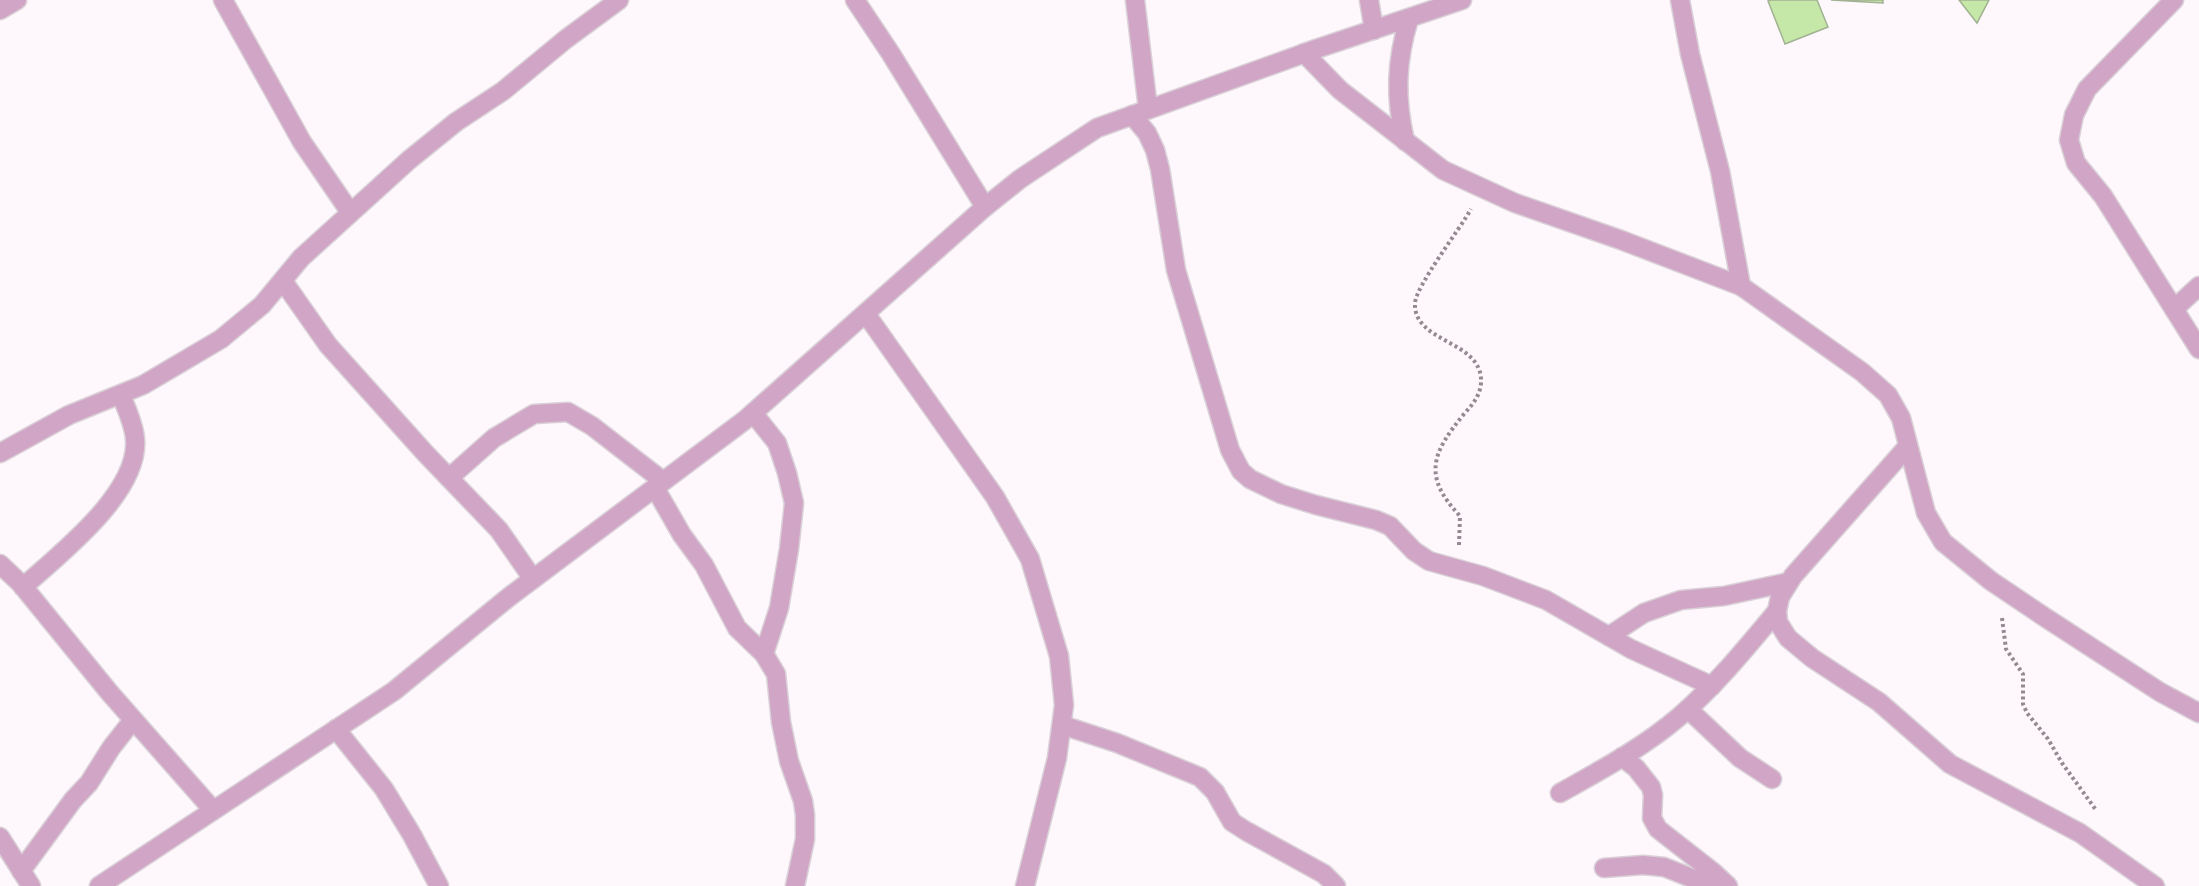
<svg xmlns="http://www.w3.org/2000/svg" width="2199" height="886" viewBox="0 0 2199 886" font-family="'Sofia Sans Condensed',sans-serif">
  <rect width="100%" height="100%" fill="#fef7fc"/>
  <g fill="#c5e7a7" stroke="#a1b293" stroke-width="1.5">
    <polygon points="1771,0 1817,0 1828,27 1785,44 1768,1"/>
    <polygon points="1831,0 1883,0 1883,3"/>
    <polygon points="1959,0 1989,0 1977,23"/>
  </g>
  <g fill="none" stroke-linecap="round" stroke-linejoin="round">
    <defs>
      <g id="minor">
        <polyline points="223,0 302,142 350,212"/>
        <polyline points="855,0 891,54 985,207"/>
        <polyline points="1135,0 1148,109"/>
        <polyline points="1369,0 1374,30"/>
        <polyline points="1680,0 1690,54 1720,171 1741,286"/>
        <polyline points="2174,0 2087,89 2074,115 2069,140 2076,163 2103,196 2199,349"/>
        <polyline points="0,10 17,0"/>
        <polyline points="1304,53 1340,90 1443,170 1515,203 1621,240 1741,286 1862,372 1888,395 1901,418 1926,513 1943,542 1991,581 2043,616 2160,692 2199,713"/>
        <polyline points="1132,115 1147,133 1155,150 1160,169 1176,270 1230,450 1241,471 1250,479 1281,494 1316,505 1376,520 1390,526 1414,551 1429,561 1483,576 1546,600 1631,649 1712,686"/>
        <path d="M1405,141c-10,-43 -9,-80 4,-122"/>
        <polyline points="283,281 328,345 425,453 499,530 533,579"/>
        <polyline points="2174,309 2199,286"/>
        <polyline points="866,314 995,497 1030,559 1059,656 1064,705 1057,758 1025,886"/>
        <polyline points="753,413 777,443 787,473 794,503 789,549 779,608 764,654"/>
        <polyline points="1908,446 1793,576 1780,597 1777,611 1778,622 1788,638 1812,658 1879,702 1950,764 2080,833 2155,886"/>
        <polyline points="0,453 69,415 143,385 221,339 262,305 301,258 409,160 456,122 503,91 566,39 619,0"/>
        <polyline points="449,478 494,438 534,414 568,412 592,426 663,481"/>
        <polyline points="655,488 682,535 704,565 737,628 764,654 776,674 781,722 789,761 803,801 805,815 805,839 795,886"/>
        <polyline points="0,564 21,584 109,692 213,810"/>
        <path d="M23,587c37,-33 117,-95 112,-148 -1,-15 -9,-31 -14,-44"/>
        <polyline points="1609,636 1644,613 1681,600 1724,596 1789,582"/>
        <polyline points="1688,709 1740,758 1772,779"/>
        <polyline points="1062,725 1117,743 1200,777 1215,792 1232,822 1246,831 1324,874 1336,886"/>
        <polyline points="336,729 384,789 412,835 439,886"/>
        <polyline points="1622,757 1636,768 1651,787 1653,795 1652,818 1658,829 1713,872 1728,886"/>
        <path d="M1560,793c41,-23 84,-46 120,-77 36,-31 66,-68 97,-105"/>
        <polyline points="0,837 31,886"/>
        <polyline points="1604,868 1643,865 1664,867 1712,886"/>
        <polyline points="21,871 73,800 89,783 111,748 133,720"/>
        <polyline points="99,886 394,691 509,597 745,420 985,207 1020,179 1097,128 1316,49 1462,0"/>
      </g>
    </defs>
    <use href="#minor" stroke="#d9d1d7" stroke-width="21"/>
    <g stroke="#948b92" stroke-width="4" stroke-dasharray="3 3" stroke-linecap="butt">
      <path d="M1459,545l1,-29c-38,-40 -28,-63 4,-102 10,-11 18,-21 17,-36 -3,-38 -68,-36 -66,-75 1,-17 45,-74 56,-94"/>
      <polyline points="2002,618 2006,649 2023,674 2023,704 2027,713 2048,739 2062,763 2096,810"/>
    </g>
    <use href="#minor" stroke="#d1a5c6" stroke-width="18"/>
  </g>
</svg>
